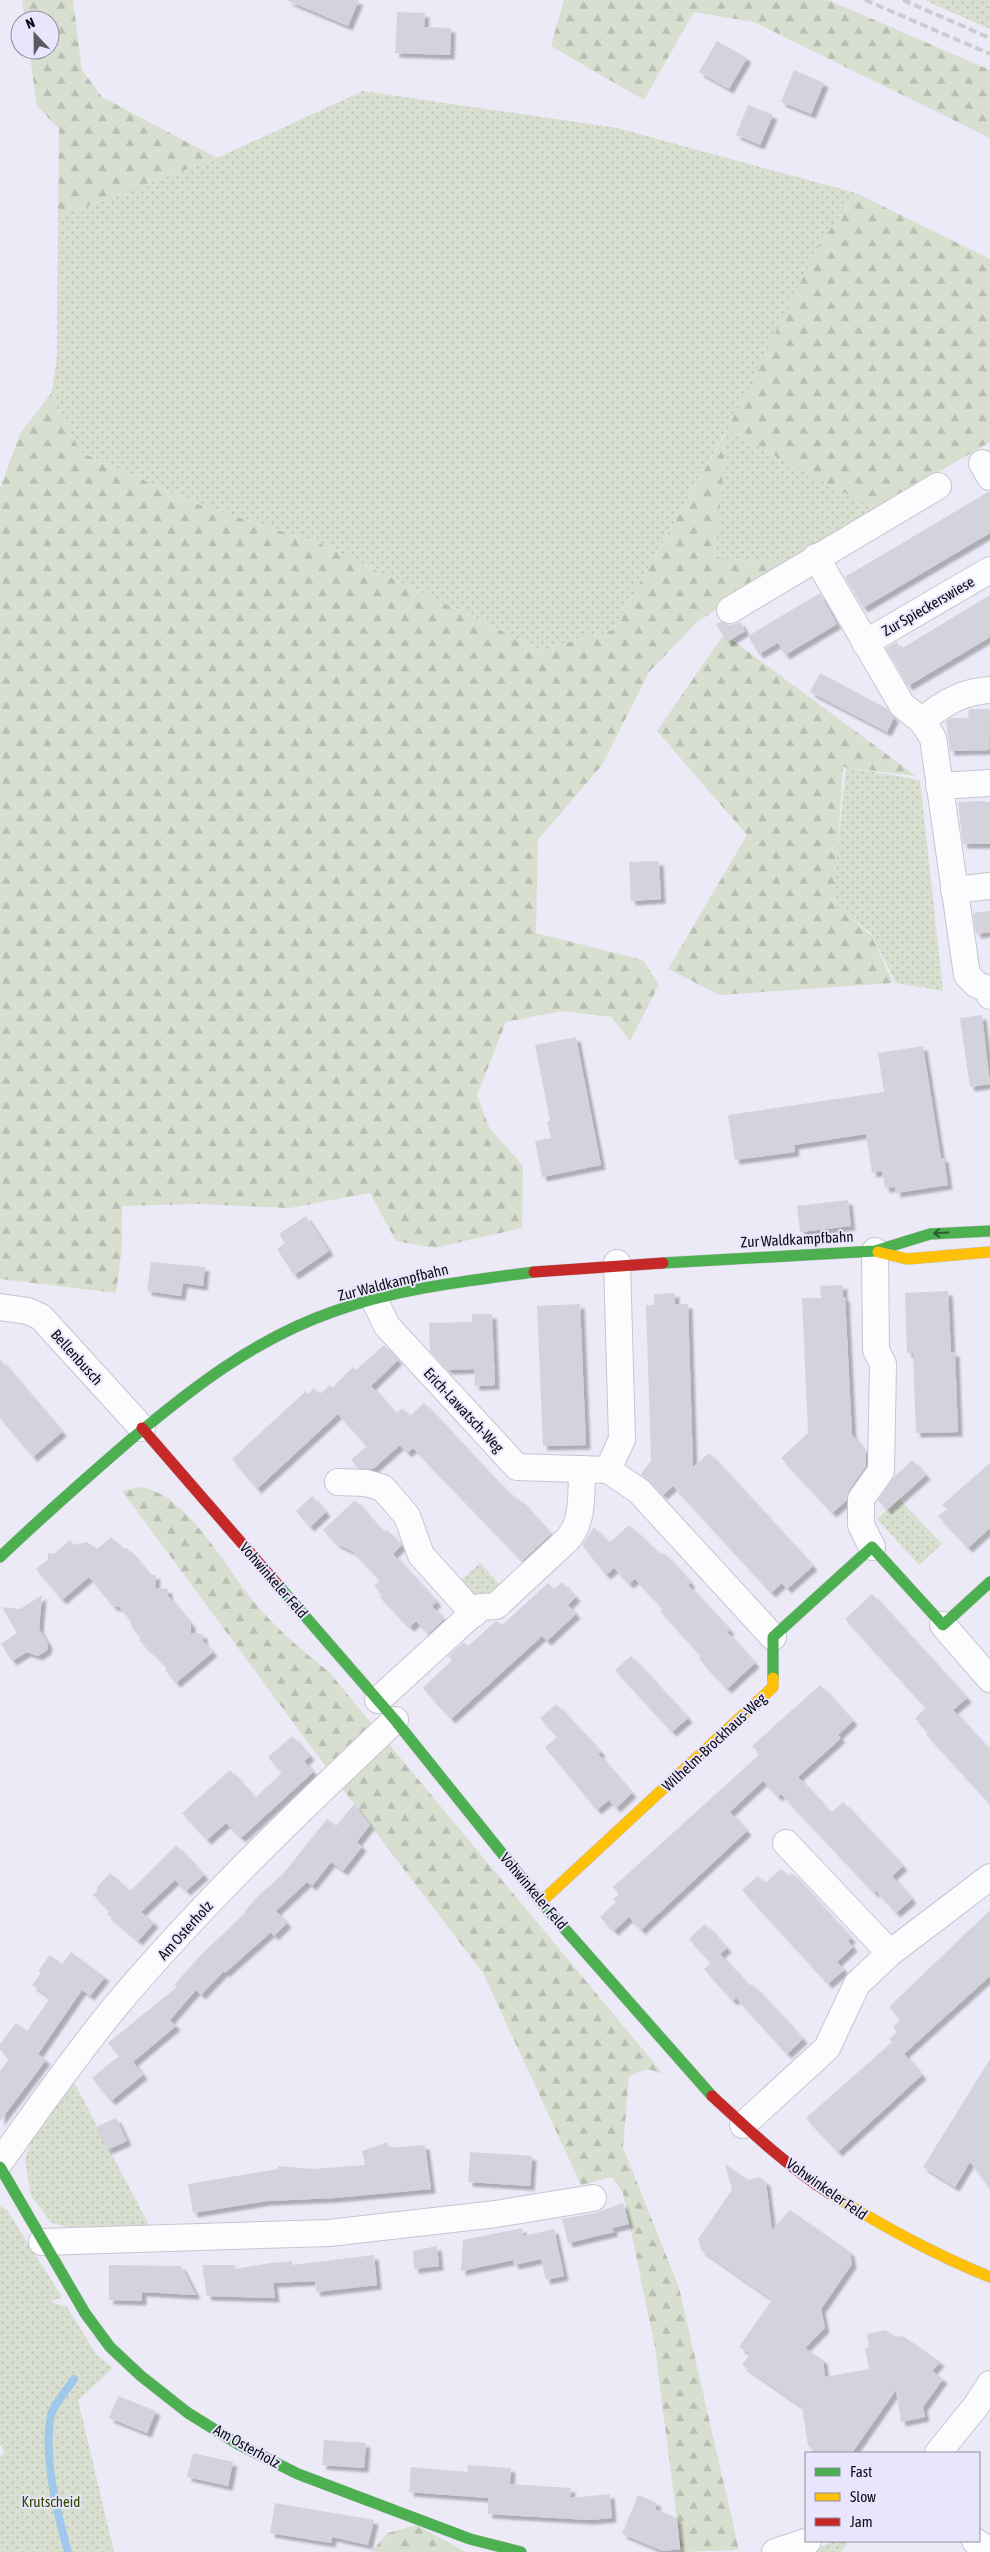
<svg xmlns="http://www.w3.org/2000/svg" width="990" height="2552" viewBox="0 0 990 2552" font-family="'Asap Condensed',sans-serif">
  <defs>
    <pattern id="grass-dots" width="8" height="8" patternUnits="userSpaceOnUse" patternTransform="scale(1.25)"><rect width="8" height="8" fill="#d8dfd0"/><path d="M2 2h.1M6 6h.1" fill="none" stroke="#b8beb2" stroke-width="1.8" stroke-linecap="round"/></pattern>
    <pattern id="forest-firs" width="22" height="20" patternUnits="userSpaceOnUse" patternTransform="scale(1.25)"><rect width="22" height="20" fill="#d8dfd0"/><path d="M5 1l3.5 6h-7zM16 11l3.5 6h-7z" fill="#b8beb2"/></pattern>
    <filter id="shadow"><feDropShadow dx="4.5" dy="4.5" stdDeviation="1" flood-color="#0004"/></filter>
  </defs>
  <rect width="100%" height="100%" fill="#eceaf7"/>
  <g fill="url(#grass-dots)">
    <polygon points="924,0 990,0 990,29"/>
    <polygon points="363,91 617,128 856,193 820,243 875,509 790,563 715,558 726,431 613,630 541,650 321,544 200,505 80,452 52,392 57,356 58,217 217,158"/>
    <polygon points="846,767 920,780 943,991 896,983 871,933 832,905"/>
    <polygon points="899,1499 942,1544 919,1565 877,1519"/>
    <polygon points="480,1563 504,1589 495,1598 477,1597 461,1580"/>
    <polygon points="72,2078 152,2231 83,2231 52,2223 31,2196 25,2160 35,2129"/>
    <polygon points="0,2206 7,2210 62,2297 50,2302 67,2307 96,2354 113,2368 78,2400 114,2552 0,2552 0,2456 5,2452 0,2445"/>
    <polygon points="835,2541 849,2541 841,2552 808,2552"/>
  </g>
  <g fill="url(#forest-firs)">
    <polygon points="22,0 73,0 82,70 102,97 217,158 58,217 59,129 37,106 29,50 50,50 50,20 25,20"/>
    <polygon points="564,0 828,0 990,70 990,138 754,22 694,12 644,100 551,46"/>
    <polygon points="856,193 990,259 990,442 875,509 727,430 715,558 790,563 697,622 649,672 602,765 538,840 536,933 643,960 659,985 630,1041 611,1017 562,1011 506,1022 477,1095 489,1127 523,1166 522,1228 434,1248 396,1241 370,1193 290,1208 197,1204 122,1206 122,1247 116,1293 0,1279 0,488 20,434 52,392 80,452 200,505 321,544 541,650 613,630 727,430 820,243"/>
    <polygon points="724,634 916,776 843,767 834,905 872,936 893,983 720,995 668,969 747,835 657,731"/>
    <path d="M140,1487c49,7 88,86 119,121 21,24 45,44 70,64l335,403c-14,-8 -21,-6 -35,2l-6,70 56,141 60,262 -58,2 -26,-205 -32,-154 -11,-16 -31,8 -98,-212 -154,-202 -207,-280z"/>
    <polygon points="416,2525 466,2552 371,2552 388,2533"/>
  </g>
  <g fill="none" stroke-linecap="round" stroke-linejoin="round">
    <path stroke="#a0c8ea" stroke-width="8" d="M68,2552c-11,-38 -25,-97 -17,-137 3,-11 16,-25 23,-36"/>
  </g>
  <g fill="#d4d2dd" filter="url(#shadow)">
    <polygon points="286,0 359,0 348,26"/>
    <polygon points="397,12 425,13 424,27 451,28 450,55 395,53"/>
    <polygon points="717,41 747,58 729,89 699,72"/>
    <polygon points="794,70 824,83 811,114 781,102"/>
    <polygon points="748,105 773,115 760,145 736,135"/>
    <polygon points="988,492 990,492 990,533 863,608 845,577"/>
    <polygon points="820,593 837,624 785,655 778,643 759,654 748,636"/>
    <polygon points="990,595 990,637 908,686 886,648 897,642 901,649"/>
    <polygon points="721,621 730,625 740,622 745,631 727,642 716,624"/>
    <polygon points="820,673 886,708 894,718 887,732 810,692"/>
    <polygon points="969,709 990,709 989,750 950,751 946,721 950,718 968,718"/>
    <polygon points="980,801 990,802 990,844 963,844 958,802"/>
    <polygon points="659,861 661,899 631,901 629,862"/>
    <polygon points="990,911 990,932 976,934 973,913"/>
    <polygon points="982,1015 990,1084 970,1087 960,1018"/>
    <polygon points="576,1037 601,1165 542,1177 535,1141 551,1138 547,1122 550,1121 535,1045"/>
    <polygon points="923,1046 941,1158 944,1158 948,1185 896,1193 895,1187 885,1188 882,1171 872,1173 866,1134 794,1145 795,1152 735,1160 728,1115 884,1092 878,1053"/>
    <polygon points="848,1200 851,1226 800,1232 797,1206"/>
    <polygon points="306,1216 329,1251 294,1275 277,1249 285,1243 279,1234"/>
    <polygon points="151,1262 205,1267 203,1286 183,1283 181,1296 147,1291"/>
    <polygon points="843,1285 843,1297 845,1297 852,1435 866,1452 866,1466 849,1490 846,1501 832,1513 781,1458 808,1433 802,1298 821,1298 820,1286"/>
    <polygon points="948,1291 951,1352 955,1352 958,1432 916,1433 913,1353 907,1353 905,1293"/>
    <polygon points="675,1293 675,1304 688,1304 693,1467 709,1453 813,1566 787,1589 782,1583 771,1593 673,1486 663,1495 641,1474 651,1461 646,1305 654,1305 654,1294"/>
    <polygon points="580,1304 586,1445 543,1446 537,1306"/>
    <polygon points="472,1314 492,1314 495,1385 475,1386 474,1369 448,1370 430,1351 429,1323 472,1322"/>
    <polygon points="384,1345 398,1360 371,1386 396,1414 402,1408 410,1416 424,1403 491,1475 516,1500 518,1498 551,1534 522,1561 413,1448 407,1453 400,1445 373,1469 358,1468 351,1460 367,1446 338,1414 257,1489 232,1459 306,1391 308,1394 314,1388 320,1394 330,1385 332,1388 353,1367 356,1370"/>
    <polygon points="0,1359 62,1432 33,1457 0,1418"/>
    <polygon points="912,1460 926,1475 887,1510 878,1500 894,1477"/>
    <polygon points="990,1463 990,1528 968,1548 938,1516 947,1509 942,1505"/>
    <polygon points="312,1496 326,1512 310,1527 296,1511"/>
    <polygon points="355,1500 375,1523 385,1532 387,1530 402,1545 393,1554 437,1602 432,1606 444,1619 428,1634 416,1621 410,1627 402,1620 379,1596 382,1594 374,1586 380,1580 352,1551 337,1544 323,1530"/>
    <polygon points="629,1525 661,1555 664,1553 691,1583 688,1585 730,1630 727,1632 755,1663 727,1689 699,1659 701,1656 660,1611 663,1609 635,1579 629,1584 614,1568 606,1575 582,1545 594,1527 609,1543"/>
    <polygon points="111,1537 121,1548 127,1548 150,1575 156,1575 155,1588 168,1589 168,1596 191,1624 191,1633 203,1634 203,1641 213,1652 176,1683 166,1671 166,1666 139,1640 141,1638 131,1626 131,1621 119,1607 113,1606 89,1577 62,1600 36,1569 48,1559 48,1553 54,1554 70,1540 74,1545 87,1542 97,1549"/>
    <polygon points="562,1582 576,1597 568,1605 576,1614 547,1641 542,1636 451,1719 423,1688 452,1660 448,1656 464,1642 468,1646 496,1621 502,1625 548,1583 554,1590"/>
    <polygon points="872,1594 967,1698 953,1710 990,1751 990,1804 926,1734 928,1733 915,1718 926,1708 845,1619"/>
    <polygon points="42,1595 39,1629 48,1644 47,1650 38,1656 27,1652 12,1661 1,1644 17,1633 2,1607 20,1609"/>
    <polygon points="631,1656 688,1718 672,1732 615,1670"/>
    <polygon points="820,1685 853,1721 838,1735 841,1738 798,1777 831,1813 843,1802 903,1866 892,1876 912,1899 896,1913 876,1891 874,1893 781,1794 778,1797 763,1781 730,1812 747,1831 641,1930 629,1917 614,1931 600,1917 616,1902 613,1900 619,1894 613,1887 760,1754 752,1746"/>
    <polygon points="556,1704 601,1752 598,1754 632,1793 616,1808 609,1800 597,1810 545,1747 557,1737 540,1718"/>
    <polygon points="292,1736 310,1756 304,1761 313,1772 241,1838 226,1823 207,1840 182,1813 230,1770 255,1798 282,1773 268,1757"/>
    <polygon points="354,1804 370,1825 357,1842 362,1847 343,1871 331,1862 312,1886 307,1882 276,1911 287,1923 274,1936 271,1932 225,1973 224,1971 201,1995 196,1990 170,2020 176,2026 133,2062 143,2075 111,2101 92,2078 119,2056 108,2043 177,1987 174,1985 201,1955 246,1912 245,1911 260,1894 283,1874 327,1819 336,1826"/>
    <polygon points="176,1845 204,1875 186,1891 175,1880 141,1912 154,1923 138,1941 107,1914 110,1911 93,1895 98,1890 96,1888 110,1873 130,1891"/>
    <polygon points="781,1869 789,1876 792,1873 851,1938 848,1941 853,1947 837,1962 844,1970 828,1984 742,1890 758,1876 765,1883"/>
    <polygon points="990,1910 990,1976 904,2054 922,2075 838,2152 806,2118 892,2042 889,2039 897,2032 893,2027 901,2020 889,2007"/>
    <polygon points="705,1924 727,1948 720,1954 749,1986 752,1984 803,2039 787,2054 736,1998 733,2001 704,1969 711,1963 689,1939"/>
    <polygon points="71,1952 105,1977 90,1996 82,1990 38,2054 46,2060 0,2121 0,2071 10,2058 0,2050 0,2044 16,2023 27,2031 50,1998 32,1985 41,1973 38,1971 50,1955 62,1964"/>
    <polygon points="990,2059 990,2189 970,2162 955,2187 923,2167"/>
    <polygon points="116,2118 127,2141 107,2150 96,2127"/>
    <polygon points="388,2142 389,2148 425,2145 431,2189 334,2198 267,2201 193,2213 188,2184 278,2169 278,2166 313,2169 365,2165 362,2151"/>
    <polygon points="470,2152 532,2156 530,2186 468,2182"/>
    <polygon points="725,2164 748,2180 759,2177 766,2182 772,2230 790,2210 850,2252 852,2264 821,2309 825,2328 805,2348 823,2360 825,2377 869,2369 865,2348 869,2347 867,2334 886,2330 895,2337 903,2336 940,2362 932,2371 943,2379 923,2407 925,2417 901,2422 896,2390 852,2453 818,2453 808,2446 802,2407 742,2365 750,2354 739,2347 772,2300 701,2250 698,2239 732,2190"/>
    <polygon points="623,2203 629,2224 612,2228 614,2232 568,2243 562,2219 595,2213"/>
    <polygon points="522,2228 523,2236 554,2229 564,2276 546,2280 541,2259 514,2265 513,2260 461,2271 463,2240"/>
    <polygon points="437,2246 439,2266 414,2269 413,2251"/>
    <polygon points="374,2255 377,2285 316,2292 315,2281 273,2283 275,2298 207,2296 202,2265 235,2265 235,2269 271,2263 292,2261 292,2265"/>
    <polygon points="109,2265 181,2266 196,2295 142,2292 142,2301 109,2300"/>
    <polygon points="118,2396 156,2411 147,2433 109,2418"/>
    <polygon points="324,2440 366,2443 364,2468 322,2465"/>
    <polygon points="193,2453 233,2462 228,2486 187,2477"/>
    <polygon points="467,2465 511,2468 510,2484 571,2488 570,2498 610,2494 612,2518 590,2520 488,2514 488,2498 409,2492 411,2467 468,2472"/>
    <polygon points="638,2495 657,2503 655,2509 677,2518 680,2549 663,2551 622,2534"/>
    <polygon points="275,2503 374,2520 368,2545 332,2537 331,2543 270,2533"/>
  </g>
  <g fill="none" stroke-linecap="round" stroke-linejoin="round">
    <defs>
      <g id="street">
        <polyline points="982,463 990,477"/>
        <path d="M816,557l86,148 20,16c19,-17 42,-30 68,-31"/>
        <polyline points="730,610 938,486"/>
        <polyline points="865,643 990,570"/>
        <polyline points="922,721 933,738 967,975 977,985 989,989 990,996"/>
        <polyline points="939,786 990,783"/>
        <polyline points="954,890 990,886"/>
        <polyline points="374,1299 387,1326 517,1467 608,1470 639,1491 773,1637"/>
        <polyline points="0,1307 28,1311 41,1317 142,1428"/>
        <polyline points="608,1470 622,1439 617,1263"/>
        <polyline points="338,1482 366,1483 383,1488 407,1516 421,1555 474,1614"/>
        <polyline points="872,1547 861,1525 861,1499 881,1471 883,1364 876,1350 875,1251"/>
        <polyline points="943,1625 990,1679"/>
        <path d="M378,1700l102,-93 16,-1 72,-67c16,-19 13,-46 14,-70"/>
        <polyline points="786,1843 890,1953"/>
        <polyline points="743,2125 827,2048 857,1984 890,1953 990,1877"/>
        <path d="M0,2162c37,-52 74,-105 115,-155 86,-103 183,-195 280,-287"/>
        <polyline points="42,2242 329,2233 496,2214 593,2198"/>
        <polyline points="938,2453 976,2406 990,2384"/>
        <polyline points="975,2541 990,2551"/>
        <polyline points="775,2552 808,2541"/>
      </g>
      <g id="fast">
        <polyline points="663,1263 875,1251 930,1234 990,1231"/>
        <path d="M0,1557c42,-40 85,-78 129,-116 63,-53 127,-103 206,-130 65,-23 132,-30 199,-39"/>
        <polyline points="278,1585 395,1720 541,1902 712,2096"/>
        <polyline points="773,1678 773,1637 872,1547 943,1625 990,1582"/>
        <polyline points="0,2167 85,2313 110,2347 141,2376 188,2413 238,2444 298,2474 470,2539 521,2552"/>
      </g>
      <g id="slow">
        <polyline points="878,1252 907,1259 990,1252"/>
        <polyline points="541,1902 773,1687 773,1678"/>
        <path d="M829,2193c54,33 102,60 161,84"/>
      </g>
      <g id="jam">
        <polyline points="534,1272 663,1263"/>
        <polyline points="142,1428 278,1585"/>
        <path d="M712,2096c37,34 75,70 117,97"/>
      </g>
    </defs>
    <use href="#street" stroke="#c7c5d0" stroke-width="28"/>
    <use href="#fast" stroke="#c7c5d0" stroke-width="12"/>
    <use href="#slow" stroke="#c7c5d0" stroke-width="12"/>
    <use href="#jam" stroke="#c7c5d0" stroke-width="12"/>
    <use href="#street" stroke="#fcfcfe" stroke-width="26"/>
    <use href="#fast" stroke="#4caf50" stroke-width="11"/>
    <use href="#slow" stroke="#ffc107" stroke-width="11"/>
    <use href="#jam" stroke="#c62828" stroke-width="11"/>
    <g stroke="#cccbcf" stroke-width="4" stroke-dasharray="8 4" stroke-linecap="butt">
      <polyline points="865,0 990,54"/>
      <polyline points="903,0 990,38"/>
    </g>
  </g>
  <defs><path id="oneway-shaft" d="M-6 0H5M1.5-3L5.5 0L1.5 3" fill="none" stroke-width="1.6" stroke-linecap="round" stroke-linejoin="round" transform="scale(1.25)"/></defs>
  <use stroke="#2c5e32" href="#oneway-shaft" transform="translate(941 1233) rotate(177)"/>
  <g text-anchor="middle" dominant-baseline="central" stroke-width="4" stroke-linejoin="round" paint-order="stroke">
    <g font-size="15" fill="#0d0c13" stroke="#e8e5fc">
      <text transform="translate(928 606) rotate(-30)">Zur Spieckerswiese</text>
      <text transform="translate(797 1239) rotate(-3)">Zur Waldkampfbahn</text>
      <text transform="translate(393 1282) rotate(-14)">Zur Waldkampfbahn</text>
      <text transform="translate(77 1357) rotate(48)">Bellenbusch</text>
      <text transform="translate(464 1410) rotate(47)">Erich-Lawatsch-Weg</text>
      <text transform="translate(274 1580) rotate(49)">Vohwinkeler Feld</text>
      <text transform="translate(714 1742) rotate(-43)">Wilhelm-Brockhaus-Weg</text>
      <text transform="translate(534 1891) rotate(50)">Vohwinkeler Feld</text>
      <text transform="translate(185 1930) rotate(-48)">Am Osterholz</text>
      <text transform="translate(827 2189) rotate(35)">Vohwinkeler Feld</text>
      <text transform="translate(247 2446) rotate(29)">Am Osterholz</text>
    </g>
    <g font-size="15" fill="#364800" stroke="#e8e5fc">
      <text x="51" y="2501">Krutscheid</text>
    </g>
  </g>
  <rect x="805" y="2452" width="175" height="90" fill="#e8e5fc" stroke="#908e9f"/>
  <rect x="815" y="2468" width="25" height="8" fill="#4caf50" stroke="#908e9f"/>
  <text x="850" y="2477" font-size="15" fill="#0d0c13">Fast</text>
  <rect x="815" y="2493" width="25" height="8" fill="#ffc107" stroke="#908e9f"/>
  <text x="850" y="2502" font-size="15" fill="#0d0c13">Slow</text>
  <rect x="815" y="2518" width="25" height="8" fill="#c62828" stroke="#908e9f"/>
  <text x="850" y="2527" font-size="15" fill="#0d0c13">Jam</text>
  <g transform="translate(35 35) rotate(338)"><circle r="24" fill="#e8e5fc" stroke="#908e9f"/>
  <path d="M0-4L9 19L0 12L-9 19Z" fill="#5b5a63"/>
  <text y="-8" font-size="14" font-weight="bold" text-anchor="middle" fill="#0d0c13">N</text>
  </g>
</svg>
